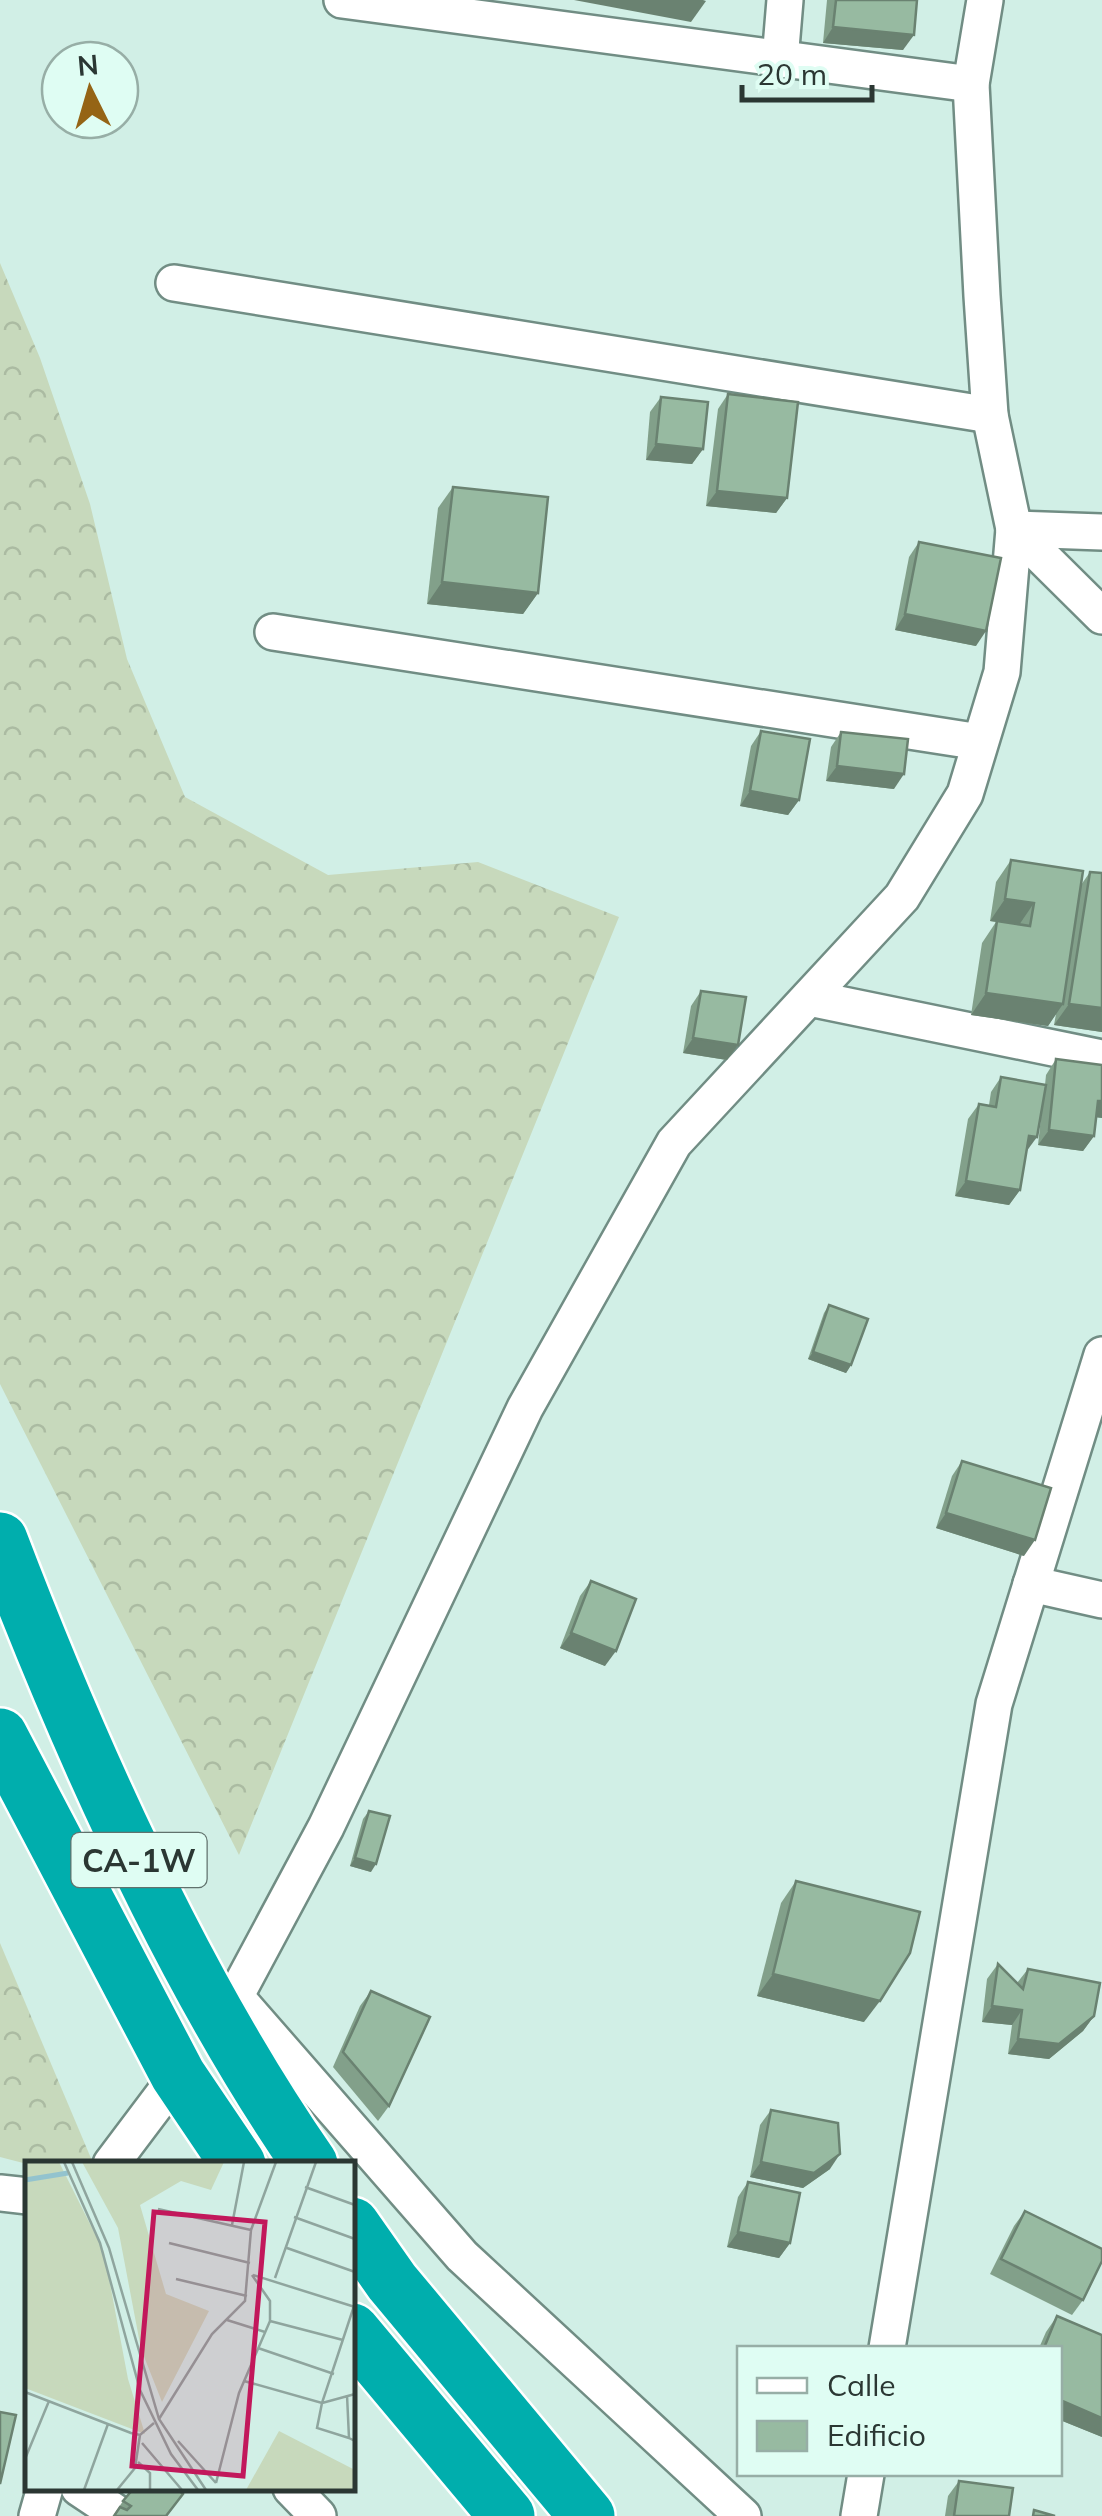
<svg xmlns="http://www.w3.org/2000/svg" width="1102" height="2516" viewBox="0 0 1102 2516" font-family="Mulish,sans-serif">
  <defs>
    <pattern id="forest-crowns" width="20" height="18" patternUnits="userSpaceOnUse" patternTransform="scale(2.5)"><rect width="20" height="18" fill="#c7d9bc"/><path d="M2 6a3 3 0 1 1 6 0M12 15a3 3 0 1 1 6 0" fill="none" stroke="#abbba2"/></pattern>
  </defs>
  <rect width="100%" height="100%" fill="#d1efe6"/>
  <g fill="url(#forest-crowns)">
    <polygon points="0,263 40,358 90,504 127,659 185,797 328,875 478,862 619,917 239,1855 0,1384"/>
    <polygon points="0,1943 93,2163 27,2164 0,2157"/>
  </g>
  <g fill="none" stroke-linecap="round" stroke-linejoin="round">
    <defs>
      <g id="street">
        <polyline points="342,0 971,84"/>
        <polyline points="780,60 785,0"/>
        <polyline points="174,283 990,415"/>
        <polyline points="1014,529 1102,616"/>
        <polyline points="1014,529 1102,532"/>
        <polyline points="273,632 980,742"/>
        <polyline points="809,998 1102,1058"/>
        <polyline points="1031,1584 1102,1600"/>
        <polyline points="234,1995 462,2256 743,2516"/>
        <polyline points="220,2025 326,1827 525,1408 674,1143 902,897 965,794 1002,672 1014,529 990,415 982,296 971,84 985,0"/>
        <polyline points="111,2164 178,2075"/>
        <polyline points="0,2193 28,2196"/>
        <polyline points="887,2348 994,1704 1102,1355"/>
        <polyline points="79,2488 121,2516"/>
        <polyline points="291,2488 318,2516"/>
        <polyline points="37,2516 45,2488"/>
        <polyline points="859,2516 866,2474"/>
      </g>
      <g id="highway">
        <path d="M0,1540c80,210 182,439 310,624"/>
        <polyline points="0,1736 178,2075 238,2164"/>
        <polyline points="352,2225 392,2282 587,2516"/>
        <polyline points="352,2331 507,2516"/>
      </g>
    </defs>
    <use href="#street" stroke="#718d84" stroke-width="40"/>
    <use href="#highway" stroke="#fff" stroke-width="60"/>
    <use href="#street" stroke="#fff" stroke-width="35"/>
    <use href="#highway" stroke="#00aead" stroke-width="55"/>
  </g>
  <g fill="#82a08a">
    <polygon points="827,0 917,0 903,50 823,43"/>
    <polygon points="728,394 787,498 776,513 706,506 718,409"/>
    <polygon points="661,397 703,449 692,464 646,460 650,412"/>
    <polygon points="453,487 538,593 523,614 427,604 438,508"/>
    <polygon points="919,542 976,646 895,630 909,557"/>
    <polygon points="761,731 799,800 788,815 740,806 751,746"/>
    <polygon points="841,732 894,789 826,781 831,747"/>
    <polygon points="1011,860 1081,885 1090,872 1102,1032 1054,1025 1056,1014 1048,1026 971,1015 982,943 996,922 990,921 996,882"/>
    <polygon points="701,991 727,1060 683,1053 691,1006"/>
    <polygon points="1056,1059 1102,1065 1102,1118 1096,1117 1094,1136 1083,1151 1038,1145 1042,1108 1026,1152 1020,1190 1009,1205 955,1196 968,1119 979,1104 989,1105 991,1092 1001,1077 1045,1085 1046,1075"/>
    <polygon points="829,1305 851,1365 846,1373 808,1359 824,1313"/>
    <polygon points="962,1461 1024,1556 936,1528 952,1476"/>
    <polygon points="591,1581 605,1666 560,1648 580,1596"/>
    <polygon points="369,1811 371,1872 350,1866 363,1819"/>
    <polygon points="796,1881 864,2022 757,1996 781,1903"/>
    <polygon points="998,1964 1017,1983 1028,1969 1094,2016 1083,2031 1049,2059 1008,2054 1012,2025 982,2022 987,1979"/>
    <polygon points="371,1991 389,2106 378,2121 333,2067 360,2006"/>
    <polygon points="771,2110 830,2169 803,2188 750,2177 760,2125"/>
    <polygon points="748,2182 790,2243 779,2258 727,2247 738,2197"/>
    <polygon points="1025,2211 1083,2300 1072,2315 990,2274 1014,2226"/>
    <polygon points="1057,2316 1102,2437 1060,2420 1060,2348 1039,2348 1046,2332"/>
    <polygon points="959,2481 1009,2516 945,2516 948,2496"/>
    <polygon points="183,2494 167,2516 113,2516 123,2501"/>
  </g>
  <g fill="#6a8271">
    <polygon points="574,0 703,0 706,1 691,22"/>
    <polygon points="833,27 914,35 903,50 823,43"/>
    <polygon points="656,444 703,449 692,464 646,460"/>
    <polygon points="717,491 787,498 776,513 706,506"/>
    <polygon points="442,582 538,593 523,614 427,604"/>
    <polygon points="905,614 986,631 976,646 895,630"/>
    <polygon points="837,766 904,774 894,789 826,781"/>
    <polygon points="750,791 799,800 788,815 740,806"/>
    <polygon points="1005,899 1034,903 1019,925 990,921"/>
    <polygon points="986,993 1063,1004 1048,1026 971,1015"/>
    <polygon points="1069,1004 1102,1008 1102,1032 1054,1025"/>
    <polygon points="693,1038 738,1045 727,1060 683,1053"/>
    <polygon points="1098,1101 1102,1101 1102,1118 1087,1116"/>
    <polygon points="1049,1130 1094,1136 1083,1151 1038,1145"/>
    <polygon points="1029,1136 1037,1137 1026,1152"/>
    <polygon points="966,1181 1020,1190 1009,1205 955,1196"/>
    <polygon points="813,1352 851,1365 846,1373 808,1359"/>
    <polygon points="946,1513 1035,1540 1024,1556 936,1528"/>
    <polygon points="571,1633 616,1651 605,1666 560,1648"/>
    <polygon points="355,1858 376,1864 371,1872 350,1866"/>
    <polygon points="773,1974 880,2001 864,2022 757,1996"/>
    <polygon points="992,2006 1022,2010 1012,2025 982,2022"/>
    <polygon points="1094,2016 1083,2031 1049,2059 1008,2054 1018,2039"/>
    <polygon points="840,2154 830,2169 803,2188 750,2177 761,2162"/>
    <polygon points="738,2232 790,2243 779,2258 727,2247"/>
    <polygon points="1060,2400 1102,2418 1102,2437 1060,2420"/>
  </g>
  <g fill="#97baa1" stroke="#6a8271" stroke-width="2.5">
    <polygon points="836,0 917,0 914,35 833,27"/>
    <polygon points="728,394 798,402 787,498 717,491"/>
    <polygon points="661,397 708,402 703,449 656,444"/>
    <polygon points="453,487 548,497 538,593 442,582"/>
    <polygon points="919,542 1001,558 986,631 905,614"/>
    <polygon points="761,731 810,739 799,800 750,791"/>
    <polygon points="841,732 908,739 904,774 837,766"/>
    <polygon points="1011,860 1083,871 1063,1004 986,993 997,921 1030,926 1034,903 1005,899"/>
    <polygon points="1090,872 1102,873 1102,1008 1069,1004"/>
    <polygon points="701,991 746,997 738,1045 693,1038"/>
    <polygon points="1056,1059 1102,1065 1102,1101 1098,1101 1094,1136 1049,1130"/>
    <polygon points="1001,1077 1046,1085 1037,1137 1029,1136 1020,1190 966,1181 979,1104 996,1107"/>
    <polygon points="829,1305 868,1319 851,1365 813,1352"/>
    <polygon points="962,1461 1051,1488 1035,1540 946,1513"/>
    <polygon points="591,1581 636,1599 616,1651 571,1633"/>
    <polygon points="369,1811 390,1816 376,1864 355,1858"/>
    <polygon points="796,1881 920,1912 910,1953 880,2001 773,1974"/>
    <polygon points="998,1964 1023,1989 1028,1969 1100,1983 1094,2016 1059,2044 1018,2039 1022,2010 992,2006"/>
    <polygon points="371,1991 430,2017 389,2106 343,2052"/>
    <polygon points="771,2110 838,2123 840,2154 814,2173 761,2162"/>
    <polygon points="748,2182 800,2193 790,2243 738,2232"/>
    <polygon points="1025,2211 1102,2249 1102,2261 1083,2300 1001,2259"/>
    <polygon points="1057,2316 1102,2335 1102,2418 1060,2400 1060,2348 1044,2348"/>
    <polygon points="0,2412 16,2415 0,2484"/>
    <polygon points="959,2481 1013,2488 1009,2516 954,2516"/>
    <polygon points="134,2488 176,2488 183,2494 166,2516 114,2516 120,2507 127,2510 131,2506 123,2501"/>
    <polygon points="1034,2510 1055,2516 1033,2516"/>
  </g>
  <g text-anchor="middle" dominant-baseline="central" stroke-width="10" stroke-linejoin="round" paint-order="stroke">
    <rect fill="#dffdf3" stroke="#61726d" stroke-width="2.5" x="71.5" y="1833" width="135" height="54" rx="8"/>
    <g font-size="32" font-weight="bold" fill="#2b3733">
      <text x="139" y="1860">CA-1W</text>
    </g>
  </g>
  <g transform="translate(25 2161)">
    <rect width="330" height="330" fill="#d1efe6"/>
    <path d="M0,1h34l45,90 24,127 17,55 -120,-46zM57,1h142l-13,28 -30,-9 -41,24 26,89 43,17 -47,91 -21,-53 -23,-121zM254,270l76,39v20h-109z" fill="#c7d9bc"/>
    <path fill="none" stroke="#93c3ce" stroke-width="5" d="M0,19l43,-7"/>
    <path fill="none" stroke="#8fa59e" stroke-width="2.5" d="M39,1l36,81 40,147 31,64 27,36M47,1l37,86 50,171 47,71M280,26l50,18M133,48l93,21M269,56l61,22M207,64l12,-63M144,82l81,20M262,87l68,24M228,114l102,32M250,117l41,-116M151,118l71,17M202,159l38,12M245,160l73,19M233,187l76,26M219,220l78,22 32,-97M0,231l106,41 9,2 14,-12M322,234l2,43 6,3M134,258l53,-85 33,-33 6,-71 25,-68M324,277l-32,-10 5,-25 33,-9M153,280l38,42M117,282l40,47M0,298l24,-58M113,301l12,11v17M191,322l23,-90 31,-72v-20l-18,-26M59,329l24,-66M92,329l18,-22 5,-33"/>
    <path fill="#c2185b" fill-opacity="0.15" stroke="#c2185b" stroke-width="5" d="M129,51l111,10 -22,254 -111,-10z"/>
    <rect width="330" height="330" fill="none" stroke="#2b3733" stroke-width="5"/>
  </g>
  <rect x="737" y="2346" width="325" height="130" fill="#dffdf3" stroke="#97aea6" stroke-width="2.5"/>
  <rect x="757" y="2378" width="50" height="15" fill="#ffffff" stroke="#97aea6" stroke-width="2.5"/>
  <text x="827" y="2396" font-size="30" fill="#2b3733">Calle</text>
  <rect x="757" y="2421" width="50" height="30" fill="#97baa1" stroke="#97aea6" stroke-width="2.5"/>
  <text x="827" y="2446" font-size="30" fill="#2b3733">Edificio</text>
  <g transform="translate(90 90) rotate(355)"><circle r="48" fill="#dffdf3" stroke="#97aea6" stroke-width="2.5"/>
  <path d="M0-8L18 38L0 25L-18 38Z" fill="#956415"/>
  <text y="-15" font-size="28" font-weight="bold" text-anchor="middle" fill="#2b3733">N</text>
  </g>
  <path d="M742 85v15h130v-15" fill="none" stroke="#2b3733" stroke-width="5"/>
  <text x="757" y="85" font-size="30" fill="#2b3733" stroke="#dffdf3" stroke-width="8" paint-order="stroke">20 m</text>
</svg>
